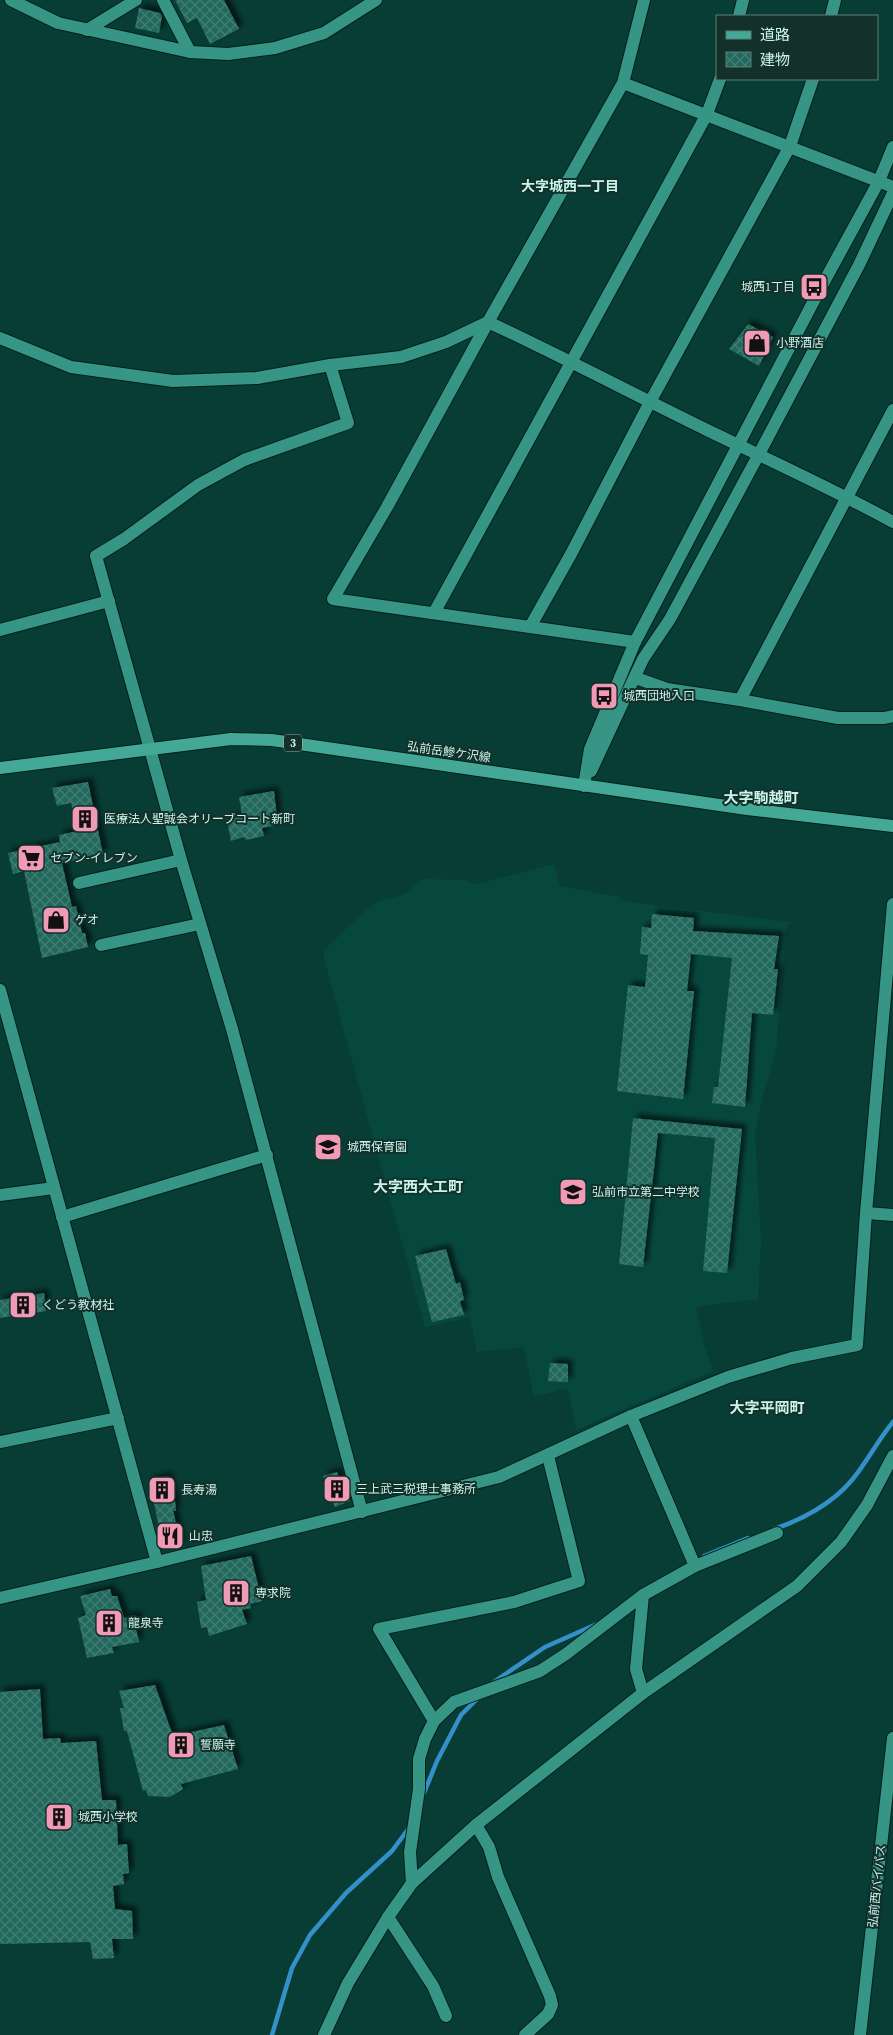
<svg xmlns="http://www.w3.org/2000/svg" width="893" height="2035" viewBox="0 0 893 2035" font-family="'Source Serif 4','Noto Sans JP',serif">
  <defs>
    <pattern id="building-cross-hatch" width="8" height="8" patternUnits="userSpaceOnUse" patternTransform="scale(1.25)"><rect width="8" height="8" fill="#22685c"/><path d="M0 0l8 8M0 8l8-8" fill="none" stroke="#417e74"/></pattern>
    <filter id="shadow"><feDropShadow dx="4.5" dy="-4.5" stdDeviation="2.5" flood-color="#0009"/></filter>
  </defs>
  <rect width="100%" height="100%" fill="#073d35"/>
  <polygon fill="#07483e" points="554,864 560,886 620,897 623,901 791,922 786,928 776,1051 763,1096 755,1131 761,1241 758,1299 696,1307 704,1343 713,1371 576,1430 568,1388 534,1397 524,1347 477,1352 470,1317 425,1327 325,962 323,951 358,917 377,902 405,894 422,879 465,880 477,884"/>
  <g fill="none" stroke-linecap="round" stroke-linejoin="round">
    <g stroke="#3490c8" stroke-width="4.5">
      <path d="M774,1529c28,-9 59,-26 78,-49 15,-18 26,-40 41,-58"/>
      <polyline points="704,1556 748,1538"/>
      <polyline points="491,1684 545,1647 597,1624"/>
      <polyline points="424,1793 437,1761 461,1715 477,1699"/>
      <polyline points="272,2035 292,1968 310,1935 346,1893 392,1851 409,1828"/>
    </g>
  </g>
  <g fill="url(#building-cross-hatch)" filter="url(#shadow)">
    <polygon points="175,0 224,0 239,29 210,44 197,18 187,23"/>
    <polygon points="139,8 160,13 162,16 159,33 135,28"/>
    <polygon points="748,324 773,337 759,366 729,349"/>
    <polygon points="88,782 103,854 62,863 72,907 76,906 82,933 85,933 88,947 42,958 24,871 13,874 8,853 60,842 59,835 78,831 71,803 57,806 52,788"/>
    <polygon points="274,791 278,825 262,828 264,836 246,840 244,837 231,841 227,820 242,815 239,797"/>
    <polygon points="652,914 694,918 693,931 779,936 774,969 778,969 773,1015 752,1013 745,1107 712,1103 714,1087 718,1087 732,958 691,954 687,991 694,991 683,1099 617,1091 628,985 645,987 648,955 640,954 642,927 651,928"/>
    <polygon points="633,1118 742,1129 727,1273 703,1271 715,1138 658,1133 643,1267 619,1264"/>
    <polygon points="446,1249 456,1284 460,1282 464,1300 460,1301 464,1315 432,1322 415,1256"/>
    <polygon points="44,1293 46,1311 0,1318 0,1300"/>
    <polygon points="550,1363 568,1364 568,1382 548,1381"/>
    <polygon points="337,1472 341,1482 343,1482 350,1501 335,1507 323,1476"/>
    <polygon points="168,1476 175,1501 176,1511 173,1511 182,1545 164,1550 149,1480"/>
    <polygon points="251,1556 262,1601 250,1604 251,1608 242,1610 247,1624 209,1636 207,1627 201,1628 197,1602 206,1600 201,1566"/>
    <polygon points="110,1589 112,1596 117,1596 124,1618 136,1615 139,1628 136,1629 139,1642 112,1647 114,1653 87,1658 78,1618 86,1615 80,1596"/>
    <polygon points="155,1685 173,1736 224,1725 238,1769 181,1784 183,1789 170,1797 148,1796 146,1790 143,1791 127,1731 124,1731 120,1708 124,1708 119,1691"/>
    <polygon points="40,1689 43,1739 60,1738 61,1743 96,1741 102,1800 116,1800 118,1845 127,1844 129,1873 123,1874 124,1884 113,1886 115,1909 132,1911 133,1939 112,1939 114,1958 93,1959 90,1942 0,1944 0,1692"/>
  </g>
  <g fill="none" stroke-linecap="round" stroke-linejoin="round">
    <defs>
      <g id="minor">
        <polyline points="11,0 58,23 190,52 228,54 275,48 324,33 376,0"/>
        <polyline points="163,0 190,52"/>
        <polyline points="739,16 743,0"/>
        <polyline points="831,16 835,0"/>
        <polyline points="87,30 136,0"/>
        <polyline points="623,83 893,187"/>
        <polyline points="0,338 71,367 173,381 257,378 330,365 401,357 446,342 488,322 623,83 644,0"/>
        <polyline points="330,365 348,423 244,460 198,485 124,539 96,556 181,860 232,1029 362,1512"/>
        <polyline points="434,613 707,114 720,79"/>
        <polyline points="530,627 571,554 650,402 790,146 813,79"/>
        <polyline points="0,630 109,601"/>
        <path d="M635,642l-302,-43 54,-92 101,-185c75,35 147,73 221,109 62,30 124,58 184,91"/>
        <polyline points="636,678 667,689 740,700 838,718 884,718 893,716"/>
        <polyline points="740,700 893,410"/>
        <polyline points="591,771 643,659 670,619 759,454 859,265 893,193"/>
        <polyline points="584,786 590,749 635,642 819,291 879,181 893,147"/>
        <polyline points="79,883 181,860"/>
        <polyline points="101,945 200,924"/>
        <polyline points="0,990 157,1562"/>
        <polyline points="0,1195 54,1188"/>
        <polyline points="866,1213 893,1215"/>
        <polyline points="62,1217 267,1155"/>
        <polyline points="631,1416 695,1566"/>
        <polyline points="0,1442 118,1418"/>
        <polyline points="643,1595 636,1669 643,1693"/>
        <polyline points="0,1598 157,1562 499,1477 631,1416 728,1377 792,1358 857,1345 866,1213 893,904"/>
        <polyline points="434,1721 379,1629 514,1602 579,1581 548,1456"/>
        <polyline points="476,1825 489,1847 498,1877 550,1996 552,2005 548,2014 525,2035"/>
        <polyline points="412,1883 410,1852 419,1789 419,1759 425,1739 434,1721 454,1702 540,1671 566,1654 643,1595 695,1566 777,1533"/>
        <polyline points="388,1917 433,1986 446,2016"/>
        <polyline points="324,2035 348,1983 388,1917 412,1883 476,1825 643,1693 797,1586 841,1542 867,1505 893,1456"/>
        <polyline points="860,2035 893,1738"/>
      </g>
      <polyline id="major" points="0,768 231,739 272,740 747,809 893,826"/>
    </defs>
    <use href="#minor" stroke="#04211c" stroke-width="14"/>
    <use href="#major" stroke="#04211c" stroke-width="14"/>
    <use href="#minor" stroke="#369585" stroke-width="12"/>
    <use href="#major" stroke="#43a896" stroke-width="12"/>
  </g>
  <defs>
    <symbol id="bus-square" viewBox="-11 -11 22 22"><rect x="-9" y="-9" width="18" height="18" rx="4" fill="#f09ab5" stroke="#13302b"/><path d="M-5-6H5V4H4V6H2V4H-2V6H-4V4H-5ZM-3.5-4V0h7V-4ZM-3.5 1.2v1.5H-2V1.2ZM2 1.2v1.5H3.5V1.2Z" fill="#111"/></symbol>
    <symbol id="shop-square" viewBox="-11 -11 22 22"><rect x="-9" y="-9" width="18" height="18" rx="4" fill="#f09ab5" stroke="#13302b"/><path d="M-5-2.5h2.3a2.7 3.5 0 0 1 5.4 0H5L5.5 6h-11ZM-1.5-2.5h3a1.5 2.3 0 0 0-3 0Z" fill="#111"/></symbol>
    <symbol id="building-square" viewBox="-11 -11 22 22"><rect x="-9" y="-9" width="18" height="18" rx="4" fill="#f09ab5" stroke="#13302b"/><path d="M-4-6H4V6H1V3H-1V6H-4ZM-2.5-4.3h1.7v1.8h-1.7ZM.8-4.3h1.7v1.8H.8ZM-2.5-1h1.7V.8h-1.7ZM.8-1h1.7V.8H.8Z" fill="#111"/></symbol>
    <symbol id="supermarket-square" viewBox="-11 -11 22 22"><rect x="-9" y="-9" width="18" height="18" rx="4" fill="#f09ab5" stroke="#13302b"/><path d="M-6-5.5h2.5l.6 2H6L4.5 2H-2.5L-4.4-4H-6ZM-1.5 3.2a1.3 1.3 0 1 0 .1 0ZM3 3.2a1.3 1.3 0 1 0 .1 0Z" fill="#111"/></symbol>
    <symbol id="school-square" viewBox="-11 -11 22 22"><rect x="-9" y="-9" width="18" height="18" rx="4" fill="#f09ab5" stroke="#13302b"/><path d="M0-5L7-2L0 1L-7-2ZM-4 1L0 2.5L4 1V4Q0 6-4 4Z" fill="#111"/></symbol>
    <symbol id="restaurant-square" viewBox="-11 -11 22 22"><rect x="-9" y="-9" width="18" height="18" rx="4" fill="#f09ab5" stroke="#13302b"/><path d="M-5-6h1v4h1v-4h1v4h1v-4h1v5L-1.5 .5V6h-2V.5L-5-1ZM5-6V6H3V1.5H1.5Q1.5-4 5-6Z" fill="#111"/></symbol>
  </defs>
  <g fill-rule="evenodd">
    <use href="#bus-square" x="798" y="271" width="32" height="32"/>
    <use href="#shop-square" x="741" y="327" width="32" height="32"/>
    <use href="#bus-square" x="588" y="680" width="32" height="32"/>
    <use href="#building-square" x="69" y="803" width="32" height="32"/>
    <use href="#supermarket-square" x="15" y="842" width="32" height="32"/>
    <use href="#shop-square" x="40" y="904" width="32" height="32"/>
    <use href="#school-square" x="312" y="1131" width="32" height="32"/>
    <use href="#school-square" x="557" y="1176" width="32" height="32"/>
    <use href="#building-square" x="7" y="1289" width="32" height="32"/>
    <use href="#building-square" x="321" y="1473" width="32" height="32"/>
    <use href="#building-square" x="146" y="1474" width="32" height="32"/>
    <use href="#restaurant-square" x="154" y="1520" width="32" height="32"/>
    <use href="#building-square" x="220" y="1577" width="32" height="32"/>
    <use href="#building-square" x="93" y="1607" width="32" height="32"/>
    <use href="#building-square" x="165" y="1729" width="32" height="32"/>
    <use href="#building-square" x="43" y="1801" width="32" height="32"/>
  </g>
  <g text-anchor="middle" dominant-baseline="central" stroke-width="4" stroke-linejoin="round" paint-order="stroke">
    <rect fill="#13302b" stroke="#92b9b1" stroke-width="1" x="284" y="734.5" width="18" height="17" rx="4"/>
    <g font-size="11" font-weight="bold" fill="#c9f4ea">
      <text x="293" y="743">3</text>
    </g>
    <g font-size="12" fill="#c9f4ea" stroke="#13302b" text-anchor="start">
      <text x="795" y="287" text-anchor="end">城西1丁目</text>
      <text x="776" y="343">小野酒店</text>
      <text x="623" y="696">城西団地入口</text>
      <text x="104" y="819">医療法人聖誠会オリーブコート新町</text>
      <text x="50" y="858">セブン-イレブン</text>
      <text x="75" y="920">ゲオ</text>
      <text x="347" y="1147">城西保育園</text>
      <text x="592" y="1192">弘前市立第二中学校</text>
      <text x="42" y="1305">くどう教材社</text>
      <text x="356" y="1489">三上武三税理士事務所</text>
      <text x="181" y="1490">長寿湯</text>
      <text x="189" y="1536">山忠</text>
      <text x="255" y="1593">専求院</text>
      <text x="128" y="1623">龍泉寺</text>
      <text x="200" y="1745">誓願寺</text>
      <text x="78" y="1817">城西小学校</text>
    </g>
    <g font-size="12" fill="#c9f4ea" stroke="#13302b">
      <text transform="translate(449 752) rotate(8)">弘前岳鰺ケ沢線</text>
      <text transform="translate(877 1886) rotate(-84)">弘前西バイパス</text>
    </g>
    <g font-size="14" font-weight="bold" fill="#c9f4ea" stroke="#13302b">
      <text x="570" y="186">大字城西一丁目</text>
    </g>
    <g font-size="15" font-weight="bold" fill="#c9f4ea" stroke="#13302b">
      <text x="761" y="797">大字駒越町</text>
      <text x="418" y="1186">大字西大工町</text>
      <text x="767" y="1407">大字平岡町</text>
    </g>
  </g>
  <rect x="716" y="15" width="162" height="65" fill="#13302b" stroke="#5c7e77"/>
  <rect x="726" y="31" width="25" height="8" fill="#43a896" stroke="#5c7e77"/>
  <text x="760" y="40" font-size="15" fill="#c9f4ea">道路</text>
  <rect x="726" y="52" width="25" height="15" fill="url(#building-cross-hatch)" stroke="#5c7e77"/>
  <text x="760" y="65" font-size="15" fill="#c9f4ea">建物</text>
</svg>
